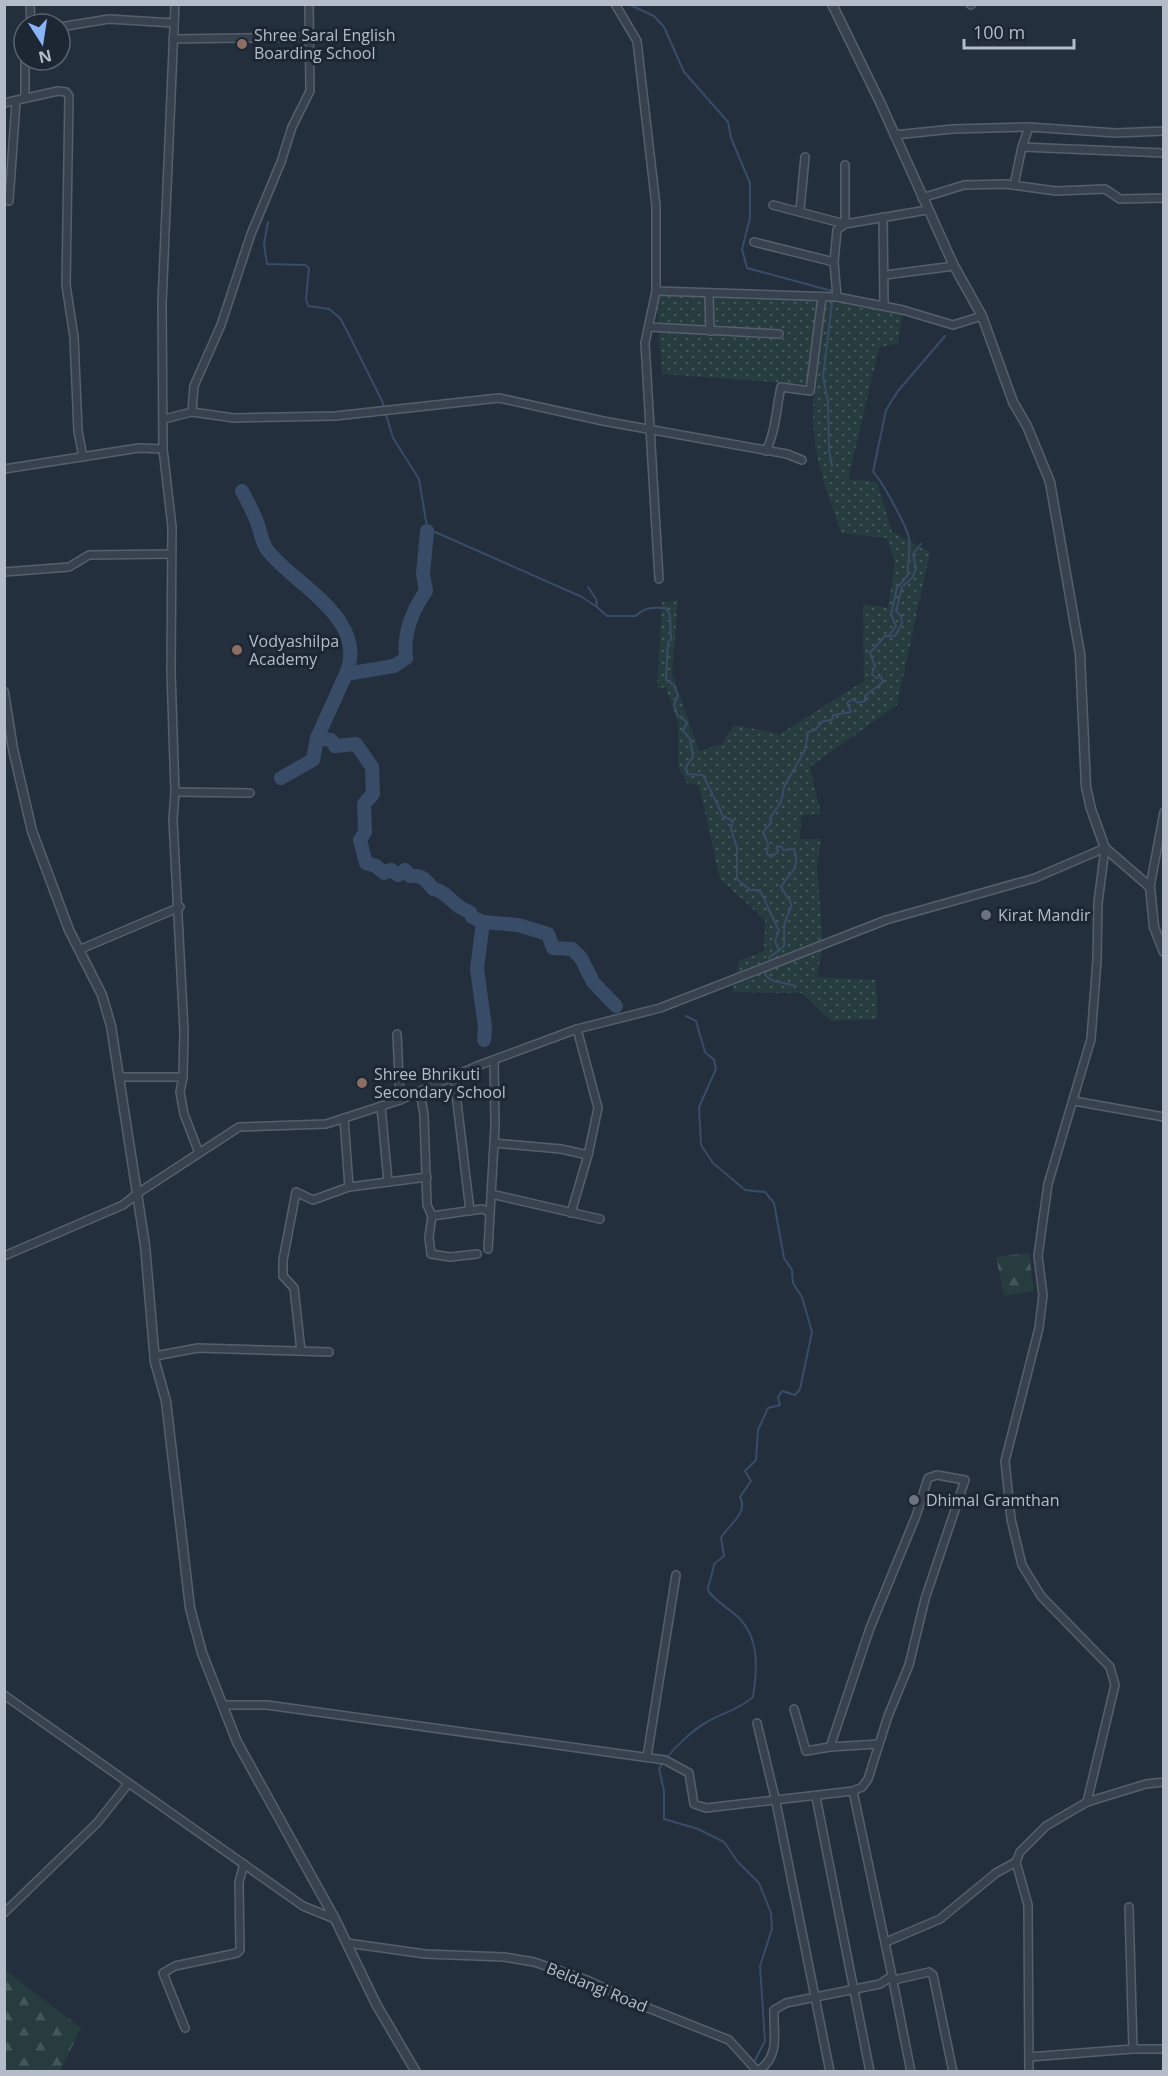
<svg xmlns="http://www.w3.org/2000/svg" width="1168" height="2076" viewBox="0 0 1168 2076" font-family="'Open Sans',sans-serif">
  <defs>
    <pattern id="grass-dots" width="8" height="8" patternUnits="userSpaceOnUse" patternTransform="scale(1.5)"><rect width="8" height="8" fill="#263c3f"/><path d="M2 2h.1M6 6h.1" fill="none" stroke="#435659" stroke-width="1.8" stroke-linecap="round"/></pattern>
    <pattern id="forest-firs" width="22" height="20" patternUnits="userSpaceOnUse" patternTransform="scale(1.5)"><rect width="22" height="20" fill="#263c3f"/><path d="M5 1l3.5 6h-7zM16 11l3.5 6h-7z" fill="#435659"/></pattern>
  </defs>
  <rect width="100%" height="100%" fill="#242f3e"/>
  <path fill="url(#grass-dots)" d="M656,291l181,6 66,13 -5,33 -19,5 -31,131 29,3 15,50 38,20 -33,153 -87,62 11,47 -20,1 -1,24h21l-4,27 6,77 -6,34 59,3 2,39 -47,2 -29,-28 -70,-1 7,-31 25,-10 1,-31 -45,-41 -21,-93 -12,-3 -9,-17v-42l-12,-37 -9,2 5,-87 16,-2 -6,73 27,78 23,-7 12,-19 46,9 84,-53 -1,-77 25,4 7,-45 -8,-25 -46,-5c-18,-54 -34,-90 -26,-148l-153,-11z"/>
  <g fill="url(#forest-firs)">
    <polygon points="1029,1253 1034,1291 1004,1296 996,1257"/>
    <polygon points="5,1970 81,2028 60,2071 5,2071"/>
  </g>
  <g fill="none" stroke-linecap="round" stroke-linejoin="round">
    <g stroke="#394c67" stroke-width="2">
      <polyline points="628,4 654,16 664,27 684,72 728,122 731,138 750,183 750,218 742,249 747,268 832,291"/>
      <polyline points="268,222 264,244 267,264 305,265 309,268 306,299 308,306 329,309 340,318 348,333 382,401 393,438 419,479 428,533 435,532 582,597 597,607"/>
      <polyline points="832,466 829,451 828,401 823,377 832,303"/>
      <path d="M588,587l8,12 1,8 10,9h29c9,-10 18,-8 30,-8l4,7 1,25 -3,2 -2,38 8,5 4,11 -4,9 4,11 9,6 -4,9 7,8 3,18 -7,10 1,7 16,1 20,41 10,5 -2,8 6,19v31l13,11h10l19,41 -4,10 4,10"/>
      <path d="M890,634l6,-8 -5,-12 6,-26 11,-13c-1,-13 3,-27 1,-37 -2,-11 -28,-59 -36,-66l13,-62 12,-19 47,-55"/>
      <path d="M768,964l2,-7 14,-11c1,-7 -1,-18 1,-24 9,-24 9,-13 -4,-35 8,-14 20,-17 13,-38l-11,1 -1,-3 -5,-1 1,6 -7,5 -4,-3 1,-10 -5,-12 8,-9 -1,-5 11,-16 3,-15 21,-37 3,-18 7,-2 8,-9 9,-1 1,-5 18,-3 -4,-9 5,-4 6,4 7,-2v-5l18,-14 -2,-5 -5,1 -4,-4 3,-8 -5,-13 15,-17h10l7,-13 -1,-7 -5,-5 6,-24 10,-9 4,-9 -3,-15 8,-10"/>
      <polyline points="767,969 765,975 771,980 796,986"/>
      <path d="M686,1016l10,5 9,31 9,8 2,9 -17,38 2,38 12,18 32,27 20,2 9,11 10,55 8,12 1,13 9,14 10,35 -12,57 -5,6 -13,-4 -4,6 2,8 -12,3 -10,22 -2,30 -11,11 6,10 -11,16c9,16 -12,28 -19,41l3,18 -10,8c0,5 -7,24 -6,26 4,9 23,20 31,28 21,21 18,52 14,79 -18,15 -27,14 -46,25 -15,8 -40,32 -48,47l5,22v28l34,10 26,13 14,20 21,21 12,30 1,16 -12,37 5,75 -12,23"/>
    </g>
    <g stroke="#394c67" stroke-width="14">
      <path d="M242,491c6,11 12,22 16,34 3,8 4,19 10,26 28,35 101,68 78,123"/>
      <path d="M317,738l14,2 4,6 21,-2 16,23 1,27 -9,10 1,28 -5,8 6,23 10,3 8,7 7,-3 7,5 7,-5 5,6c12,-2 16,4 23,13 15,2 21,19 37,23l2,5 11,5 35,3 30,9 5,14 19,1 9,9 12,24 23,24"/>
      <path d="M281,778l32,-18 4,-22 29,-64 48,-8 12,-8c-3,-25 6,-47 20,-67l-3,-17 4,-43"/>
      <polyline points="483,922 477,969 485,1027 484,1040"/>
    </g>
    <defs>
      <g id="minor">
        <polyline points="30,4 31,24"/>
        <polyline points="175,4 162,303 163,449 172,527 171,672 175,792 173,820 184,1031 183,1077 180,1092 184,1114 199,1153"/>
        <polyline points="615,4 637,41 656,206 656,291 645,343 659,579"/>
        <polyline points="970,4 971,5"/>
        <polyline points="60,27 109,19 174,23"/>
        <polyline points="173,39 310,37"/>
        <polyline points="25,60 25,98"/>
        <polyline points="4,103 58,91 66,92 69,96 66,285 74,337 78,431 83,457"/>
        <polyline points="894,135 953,129 1029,127"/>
        <polyline points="1022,147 1029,127 1116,133 1164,131"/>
        <polyline points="1014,185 1022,147 1164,153"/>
        <polyline points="922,198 964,185 1005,184 1056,191 1105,189 1120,199 1164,198"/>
        <polyline points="9,201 16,102"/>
        <polyline points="773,205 845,224 845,165"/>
        <polyline points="800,210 805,157"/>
        <polyline points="883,217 884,305"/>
        <polyline points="754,242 834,262 837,297"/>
        <polyline points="834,262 837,230 845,224 927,210"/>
        <polyline points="885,275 954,266"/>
        <polyline points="656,291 837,297 903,310 953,325 982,316"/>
        <polyline points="709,293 710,331"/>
        <polyline points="649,327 779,334"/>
        <polyline points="192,412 194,386 221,325 251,234 281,162 292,127 310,91 309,4"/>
        <polyline points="164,419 192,412 234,418 335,416 499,398 603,421 787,454 802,460"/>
        <path d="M766,451c10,-20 10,-42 15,-64l29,4 12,-94"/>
        <polyline points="4,469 139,448 163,449"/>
        <polyline points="4,572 69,567 89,555 171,554"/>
        <polyline points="175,792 250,793"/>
        <polyline points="1150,887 1164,812"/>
        <polyline points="81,949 180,907"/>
        <polyline points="397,1034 400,1100"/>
        <polyline points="120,1077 183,1077"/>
        <polyline points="454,1077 470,1211"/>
        <polyline points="420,1091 424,1115 427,1205 432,1216 482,1209 490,1212"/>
        <polyline points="1074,1101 1164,1117"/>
        <polyline points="381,1106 388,1182"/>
        <polyline points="344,1118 349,1187 427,1177"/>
        <polyline points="494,1143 561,1149 588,1155"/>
        <polyline points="491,1194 600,1219"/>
        <polyline points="571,1213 588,1155 598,1108 577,1029"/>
        <polyline points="432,1216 429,1237 431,1254 450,1257 477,1254"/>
        <polyline points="488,1249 495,1126 494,1060"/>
        <polyline points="4,1256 123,1205 138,1193 239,1127 326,1124 400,1100 477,1066 577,1029 660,1008 886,920 1035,878 1105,848"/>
        <polyline points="301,1351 294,1288 283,1276 283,1260 296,1192 313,1200 349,1187"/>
        <polyline points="155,1356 198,1348 329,1352"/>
        <polyline points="4,1695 303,1906 335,1919"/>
        <polyline points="223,1705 267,1705 665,1760 689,1773 694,1804 706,1808 853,1791 862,1787 868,1779 888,1716 909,1665 925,1599 965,1480 937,1475 928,1478 916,1516 870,1628 830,1747 806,1751 794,1709"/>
        <polyline points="757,1723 776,1802 830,2072"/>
        <polyline points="830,1747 878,1744"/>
        <polyline points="647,1757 676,1575"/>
        <polyline points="816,1797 870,2072"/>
        <polyline points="1087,1802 1115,1685 1110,1667 1041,1596 1022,1565 1011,1519 1005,1461 1039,1328 1043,1295 1038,1256 1048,1184 1091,1039 1097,960 1098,903 1105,848"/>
        <polyline points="1129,1907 1133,2049"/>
        <polyline points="4,1913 97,1823 128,1784"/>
        <polyline points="886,1942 940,1919 996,1873 1016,1862"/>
        <polyline points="347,1943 425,1954 504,1957 534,1962 587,1980 638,2004 729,2040 758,2072"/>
        <polyline points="892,1976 911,2072"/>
        <polyline points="894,1980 929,1972 933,1975 953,2072"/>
        <polyline points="185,2028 163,1973 175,1966 237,1953 240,1950 239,1882 244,1864"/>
        <polyline points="1029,2057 1133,2049 1164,2049"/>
        <path d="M758,2071c23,-15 15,-38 16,-61l12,-7 94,-19 12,-8 -39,-185"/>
        <polyline points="1029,2072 1028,1905 1016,1862 1020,1852 1046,1826 1087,1802 1146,1784 1164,1782"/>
      </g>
      <g id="tertiary">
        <polyline points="832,4 880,102 954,266 982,316 1013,402 1027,426 1050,482 1080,654 1086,787 1091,809 1105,848 1150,887 1154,927 1164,952"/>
        <polyline points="4,692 13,749 32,831 69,930 102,995 111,1026 145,1245 155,1362 166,1401 190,1608 202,1653 237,1742 335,1919 376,2004 416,2072"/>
      </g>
    </defs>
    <use href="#minor" stroke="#565f6c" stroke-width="10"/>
    <use href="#tertiary" stroke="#565f6c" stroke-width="11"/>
    <use href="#minor" stroke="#38414e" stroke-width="7"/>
    <use href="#tertiary" stroke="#38414e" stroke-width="8"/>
  </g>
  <g fill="#8d6e63" stroke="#1d2633" stroke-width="2">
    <circle cx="242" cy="44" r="6"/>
    <circle cx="237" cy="650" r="6"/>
    <circle cx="362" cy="1083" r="6"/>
  </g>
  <g fill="#6b7280" stroke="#1d2633" stroke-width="2">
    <circle cx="986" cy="915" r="6"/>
    <circle cx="914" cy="1500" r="6"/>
  </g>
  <g text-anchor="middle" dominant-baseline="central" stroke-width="6" stroke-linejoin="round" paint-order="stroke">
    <g font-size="16" fill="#b4bcc9" stroke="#1d2633" text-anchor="start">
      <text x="254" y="35">Shree Saral English<tspan x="254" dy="18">Boarding School</tspan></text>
      <text x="249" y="641">Vodyashilpa<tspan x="249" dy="18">Academy</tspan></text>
      <text x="998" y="915">Kirat Mandir</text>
      <text x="374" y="1074">Shree Bhrikuti<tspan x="374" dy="18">Secondary School</tspan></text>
      <text x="926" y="1500">Dhimal Gramthan</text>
    </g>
    <g font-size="16" fill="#b4bcc9" stroke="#1d2633">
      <text transform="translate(597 1987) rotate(22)">Beldangi Road</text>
    </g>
  </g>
  <rect width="1168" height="2076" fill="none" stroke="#b4bcc9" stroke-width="12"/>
  <g transform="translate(42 42) rotate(168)"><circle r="28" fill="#1d2633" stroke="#59626f" stroke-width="1.5"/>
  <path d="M0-4.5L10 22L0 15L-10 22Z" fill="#8ab4f8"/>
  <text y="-9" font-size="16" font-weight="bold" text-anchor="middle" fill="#b4bcc9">N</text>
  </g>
  <path d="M964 39v9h110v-9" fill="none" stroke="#b4bcc9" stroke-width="3"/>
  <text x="973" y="39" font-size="18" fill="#b4bcc9" stroke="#1d2633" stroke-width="4.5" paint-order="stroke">100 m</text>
</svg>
